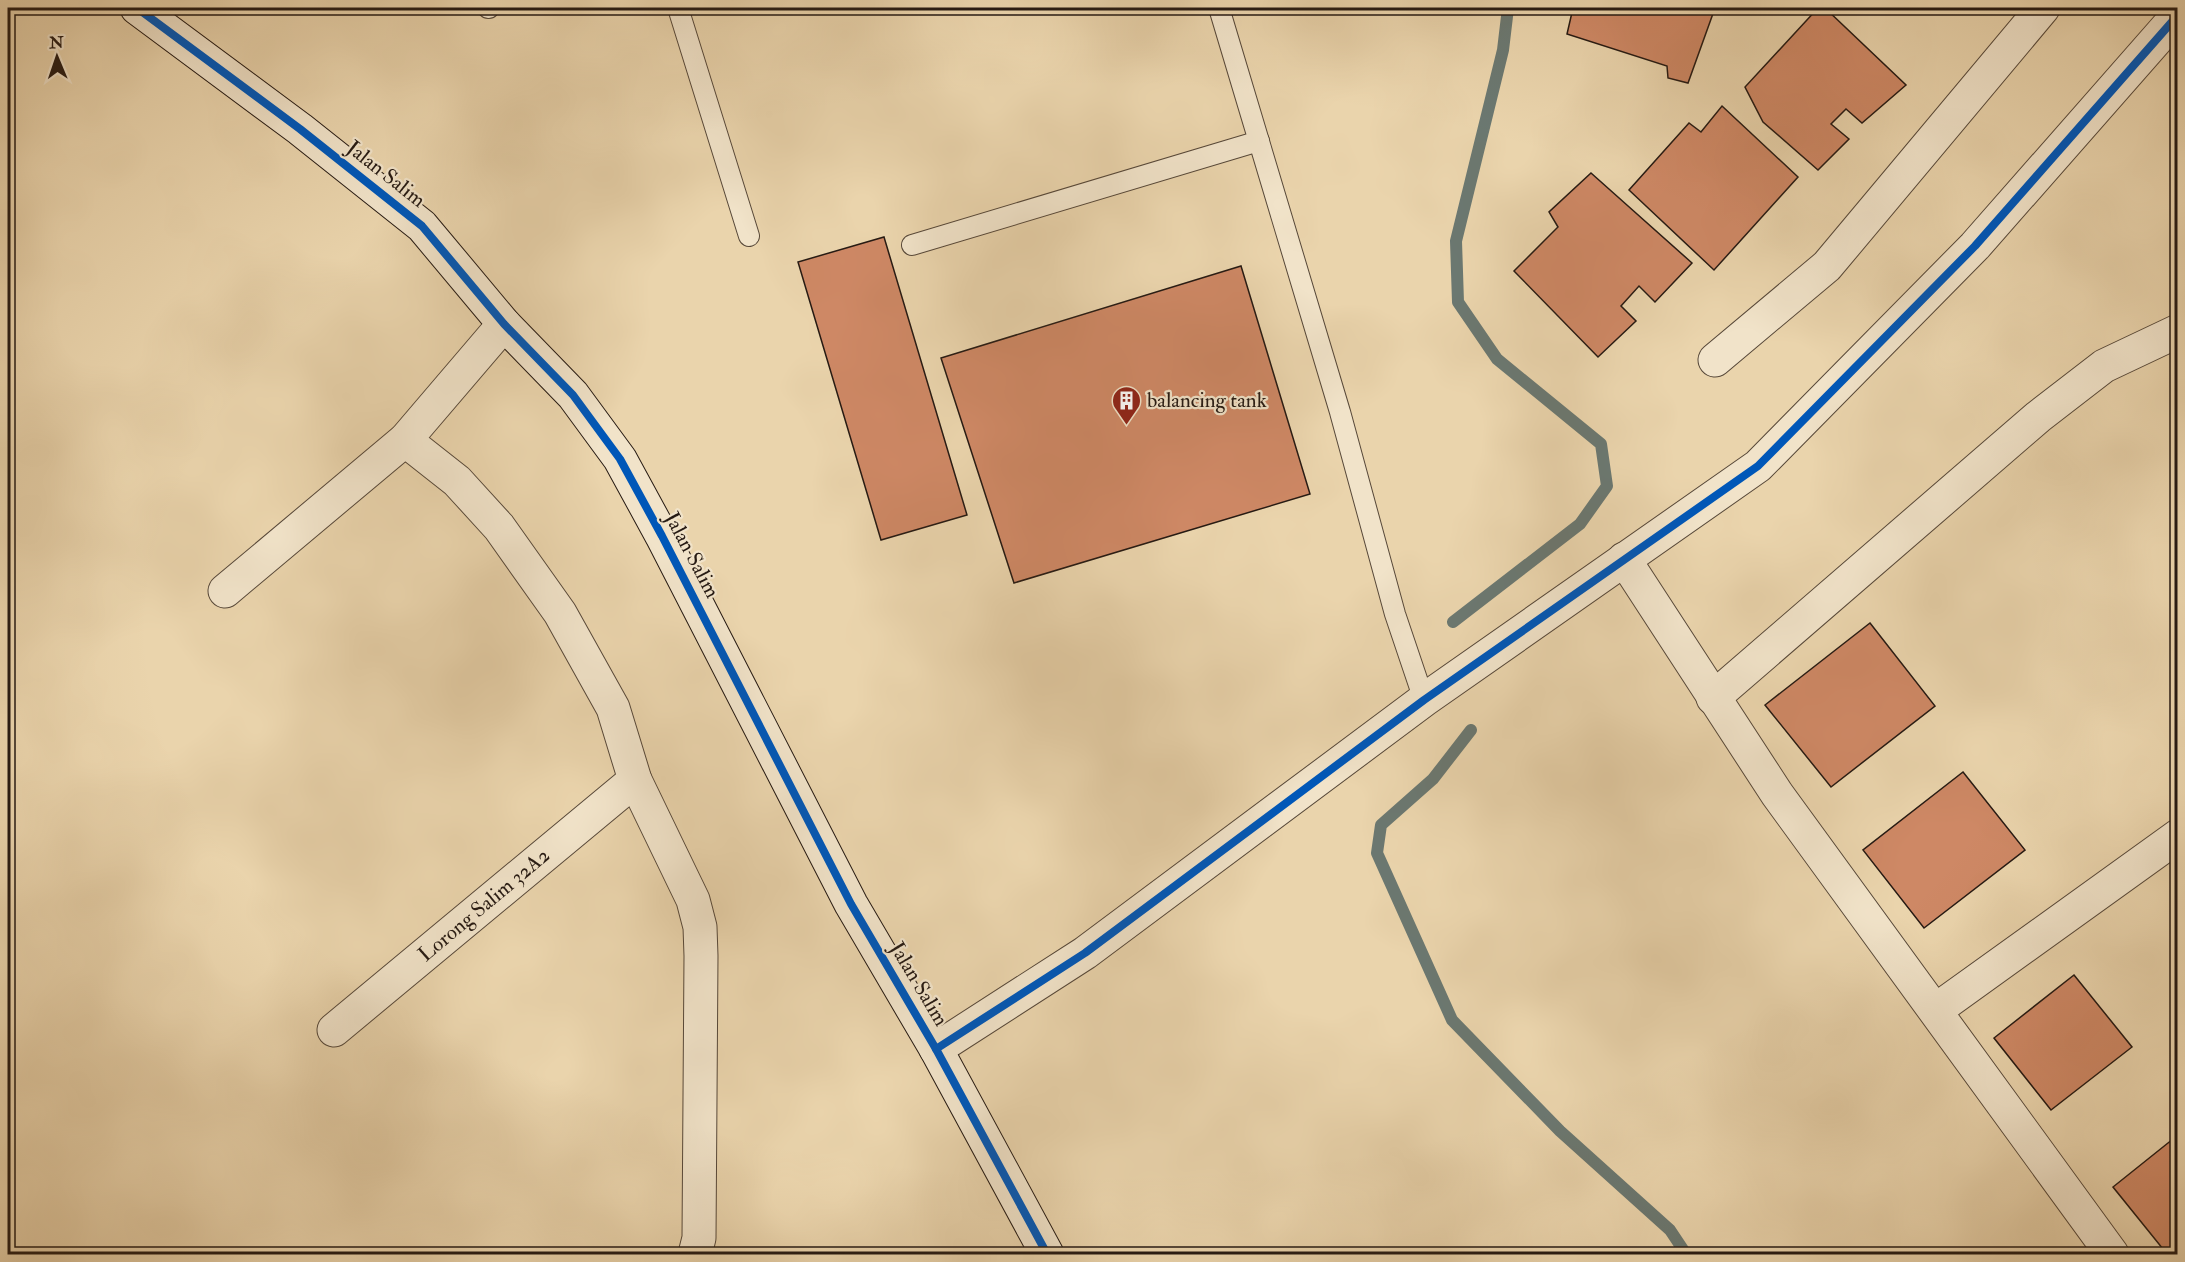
<svg xmlns="http://www.w3.org/2000/svg" width="2185" height="1262" viewBox="0 0 2185 1262" font-family="'IM FELL Double Pica',serif">
  <rect width="100%" height="100%" fill="#ead4ac"/>
  <filter id="stains"><feTurbulence type="fractalNoise" baseFrequency=".00333" numOctaves="4"/><feColorMatrix values="0 0 0 0 .2 0 0 0 0 .09 0 0 0 0 .02 0 0 0 .5 -.17"/></filter>
  <radialGradient id="worn" r=".72"><stop offset=".6" stop-color="#630" stop-opacity="0"/><stop offset="1" stop-color="#630" stop-opacity=".3"/></radialGradient>
  <g fill="none" stroke-linecap="round" stroke-linejoin="round">
    <g stroke="#6b7871" stroke-width="12">
      <polyline points="1453,622 1580,524 1607,486 1601,444 1497,359 1458,302 1456,241 1503,50 1508,8"/>
      <polyline points="1471,730 1433,779 1381,825 1377,853 1452,1020 1560,1131 1670,1230 1686,1254"/>
    </g>
  </g>
  <g fill="#ce8865" stroke="#261a13" stroke-width="1.5">
    <polygon points="1573,8 1715,8 1688,83 1668,78 1667,66 1567,34"/>
    <polygon points="1818,8 1825,8 1906,85 1862,123 1846,109 1831,124 1849,139 1818,170 1763,122 1745,87"/>
    <polygon points="1722,106 1798,177 1714,270 1629,190 1689,123 1701,132"/>
    <polygon points="1591,173 1692,263 1655,302 1639,286 1621,306 1636,321 1598,357 1514,271 1558,227 1549,212"/>
    <polygon points="884,237 967,515 881,540 798,262"/>
    <polygon points="1241,266 1310,494 1014,583 941,358"/>
    <polygon points="1870,623 1935,706 1831,787 1765,705"/>
    <polygon points="1963,772 2025,850 1924,928 1863,850"/>
    <polygon points="2074,975 2132,1047 2051,1110 1994,1038"/>
    <polygon points="2178,1135 2178,1253 2167,1254 2113,1187"/>
  </g>
  <g fill="none" stroke-linecap="round" stroke-linejoin="round">
    <defs>
      <g id="lane">
        <polyline points="488,8 489,8"/>
        <polyline points="678,8 749,236"/>
        <polyline points="1219,8 1340,412 1395,614 1424,700"/>
        <polyline points="912,245 1259,141"/>
      </g>
      <g id="street">
        <polyline points="1715,360 1827,266 2043,8"/>
        <polyline points="405,440 457,481 499,527 560,613 613,708 635,780 693,900 700,927 701,956 699,1238 695,1254"/>
        <polyline points="1624,559 1777,794 2112,1254"/>
        <polyline points="225,591 405,440 504,324"/>
        <polyline points="1713,698 2038,417 2104,366 2178,331"/>
        <polyline points="1936,1010 2178,836"/>
        <polyline points="334,1030 635,780"/>
        <polyline points="936,1049 1085,953 1424,700 1758,466 1975,246 2178,15"/>
      </g>
      <polyline id="secondary" points="137,8 300,129 422,226 504,324 573,395 620,459 662,536 851,904 936,1049 1047,1254"/>
    </defs>
    <use href="#lane" stroke="#574839" stroke-width="22"/>
    <use href="#street" stroke="#574839" stroke-width="35"/>
    <use href="#secondary" stroke="#261a13" stroke-width="35"/>
    <use href="#lane" stroke="#f1e3c9" stroke-width="20"/>
    <use href="#street" stroke="#f1e3c9" stroke-width="33"/>
    <use href="#secondary" stroke="#f1e3c9" stroke-width="33"/>
    <defs>
      <g id="cycleway">
        <polyline points="137,8 300,129 422,226 504,324 573,395 620,459 662,536 851,904 936,1049 1047,1254"/>
        <polyline points="936,1049 1085,953 1424,700 1758,466 1975,246 2178,15"/>
      </g>
    </defs>
    <use href="#cycleway" stroke="#f1e3c9" stroke-width="11"/>
    <use href="#cycleway" stroke="#0057b8" stroke-width="8"/>
  </g>
  <defs>
    <symbol id="building-pin" viewBox="-11 -11 22 30"><path d="M0 17L-7.5 6A9.5 9.5 0 1 1 7.5 6Z" fill="#8f2418" stroke="#f1e3c9"/><path d="M-4-6H4V6H1V3H-1V6H-4ZM-2.5-4.3h1.7v1.8h-1.7ZM.8-4.3h1.7v1.8H.8ZM-2.5-1h1.7V.8h-1.7ZM.8-1h1.7V.8H.8Z" fill="#fff"/></symbol>
  </defs>
  <g fill-rule="evenodd">
    <use href="#building-pin" x="1110" y="384" width="33" height="45"/>
  </g>
  <g text-anchor="middle" dominant-baseline="central" stroke-width="4.5" stroke-linejoin="round" paint-order="stroke">
    <g font-size="21" fill="#261a13" stroke="#f1e3c9">
      <text transform="translate(386 174) rotate(38)">Jalan Salim</text>
      <text transform="translate(692 555) rotate(62)">Jalan Salim</text>
      <text transform="translate(484 905) rotate(-40)">Lorong Salim 32A2</text>
      <text transform="translate(919 984) rotate(59)">Jalan Salim</text>
    </g>
    <g font-size="21" fill="#261a13" stroke="#f1e3c9" text-anchor="start">
      <text x="1147" y="400">balancing tank</text>
    </g>
  </g>
  <rect width="2185" height="1262" fill="none" stroke="#ead4ac" stroke-width="30"/>
  <rect x="9" y="9" width="2167" height="1244" fill="none" stroke="#261a13" stroke-width="3"/>
  <rect x="15" y="15" width="2155" height="1232" fill="none" stroke="#261a13" stroke-width="1.5"/>
  <g transform="translate(57 57) rotate(358)" stroke="#f1e3c9" stroke-width="4.5" paint-order="stroke">
  <path d="M0-4.5L10 22L0 15L-10 22Z" fill="#261a13"/>
  <text y="-9" font-size="16" font-weight="bold" text-anchor="middle" fill="#261a13">N</text>
  </g>
  <rect width="100%" height="100%" filter="url(#stains)"/>
  <rect width="100%" height="100%" fill="url(#worn)"/>
</svg>
